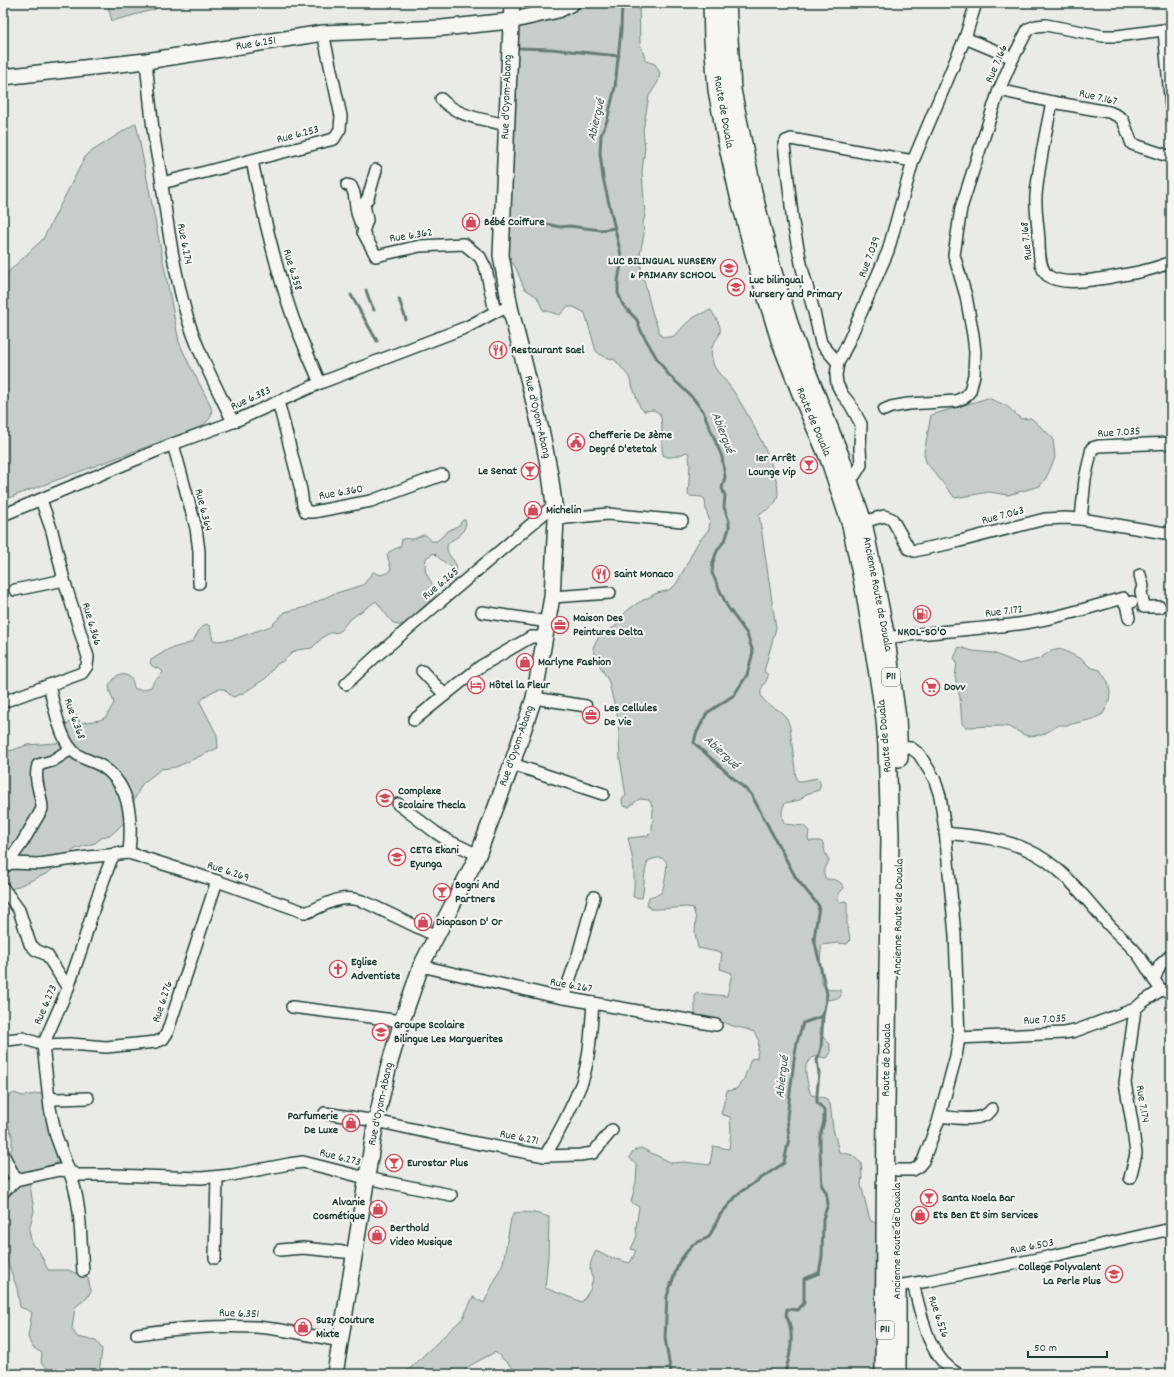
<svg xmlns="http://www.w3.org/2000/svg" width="1174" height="1377" viewBox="0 0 1174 1377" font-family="Dekko,sans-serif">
  <rect width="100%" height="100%" fill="#e9ebe7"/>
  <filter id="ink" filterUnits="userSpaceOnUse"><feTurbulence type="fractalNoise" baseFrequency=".025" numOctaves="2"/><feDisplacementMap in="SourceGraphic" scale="8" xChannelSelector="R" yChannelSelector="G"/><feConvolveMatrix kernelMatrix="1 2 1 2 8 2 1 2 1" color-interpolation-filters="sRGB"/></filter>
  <g filter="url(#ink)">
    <g fill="#c7cec9" stroke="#73867e">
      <polygon points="107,3 155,3 156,9 112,21"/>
      <path d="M572,3h67l1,40 6,18 9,3 5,9 -2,9 -9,14 -6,34 2,18 -3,23 3,44 -2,8 1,11 -5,25 13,53 9,24c15,5 17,-6 27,-14 7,-6 14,-9 23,-12 3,6 11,15 9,22 0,3 -3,6 -4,8 -7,9 -5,16 -2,26 4,8 12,14 17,22 13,18 54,90 46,111 -3,9 -11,11 -18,15l17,114 -12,43 4,4c0,8 -9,11 -7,20 3,10 17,13 22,19 4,4 6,9 7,14l6,50 2,3h3l16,-3c4,4 4,7 2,12l-13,4 -6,6 -15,3c-4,7 -4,15 0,21l19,2 5,5 -1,8 1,2h11l3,2 2,9 4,9c-4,10 -8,7 -3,18 8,0 15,1 18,9l-4,4 -3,8 2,2 7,-1 1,2v21l3,15 -1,3 -2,2 -10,-1 -15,2c-2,8 -4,38 3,43 4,3 11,1 15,2l1,5 -2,3 -12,2 -6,17 -1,17 10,10v10l-3,4 -13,-2c-2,3 -5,5 -7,7 -4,6 2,26 4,32l14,3 5,6 3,24 6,24 13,3 9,8 1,13 -1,9 9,35 8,5v42l-4,107h-358l-1,-4 -20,-18 -24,13 -12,9h-55l59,-56 10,-21 11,6 19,-40 8,-44 3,-6c12,-2 23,0 35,4l-1,39 -3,32 37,14 8,-12 3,-12c-6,-9 -2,-18 3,-27l12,6 22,6 6,-12 -5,-2 6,-13 -1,-8 3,-21 -8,-5 5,-20 1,-16 -8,-9 6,-7 6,-2 31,15 12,-1 26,3 3,-19 16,3 2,-18 -1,-14 -9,-3 6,-23 9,-2 8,-10 7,-20 6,-1 2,-17 -5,-9 -8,-3 -13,-3 -7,-3 -31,-7v-23l32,3 5,-23 -12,-4 2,-16 -24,-5 -3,-15 1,-14 -3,-11 -5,-1 -30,2h-8l-3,-5 2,-7c3,-1 9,-2 12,-4 3,-4 7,-27 5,-32 -4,-6 -14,-2 -18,0 -5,12 -3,25 -6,37l-9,-1c3,-21 0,-40 -5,-59l19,-2 5,-5 1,-23 -4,-8 -10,-1 -10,8 -6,-1 -1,-7 4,-3 -6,-37 -2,-42 -6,-21 -3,-14 -13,-23 -3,-12 7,-12 16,-9 5,-9 7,-7 8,-6 21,-11 9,-2 5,-2 6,-6 20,-39 12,-15 1,-7 -4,-12 -1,-10 -3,-3 -12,-1 -2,-1 2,-29 -1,-12 -2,-2c-8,3 -17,8 -24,3 -3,-14 1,-28 -3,-41l-6,-4 -10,1 -4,-4 -11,-30 -8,-10 -6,-7 -13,-4 -6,-5 -11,-38 -11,-6h-7l-7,8 -17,-5 -6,-13 -13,-9 -8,-20 -8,-11 2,-236z"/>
      <path d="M136,123l43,219 10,22 21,40c4,12 0,14 -7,22l-184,68 -10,4 -6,-1v-220l40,-38 43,-84z"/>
      <polygon points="988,398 1007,406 1021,419 1031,418 1053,438 1055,458 1046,478 1040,486 1008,495 989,492 955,498 926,462 924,453 931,415"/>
      <path d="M463,520h2l1,3c-1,4 -3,9 -6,12 -4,4 -13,6 -13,12 -1,10 12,14 9,23l-16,-11 -6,-6 -8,5c0,3 -1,7 -1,10 1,10 10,16 11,27l-30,28 -6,2h-3l-5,-3 -16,-21 -27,19 -10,12 -9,1 -7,4 -11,11 -15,2 -5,3 -9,8 -6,3 -11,14 -24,16 -9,3 -4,-3 -5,-5c-9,-1 -18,6 -24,13l17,33 1,13 -42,19 -15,2 -19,15 -7,14 -7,21 -16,15 -9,3 -8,6 -20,6 -27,24 -45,20v-141l10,-2 14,-5 29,-2 5,-2 5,-15 11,-11 3,8 20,-3 6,-3 8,-14 -4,-11 -1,-7c3,-3 6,-8 9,-10 4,-2 13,1 14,5 2,4 1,6 3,9l7,1 9,-3 3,-6 7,-6 2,-3 -2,-2 -9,-4 -2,-3 1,-3 18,-11 21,-6 3,-2 7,-12 6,-5 4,2 3,14 5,1 16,-2 37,-13 14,-14 21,-5 27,-13 30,-9 10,-13 8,3 8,-3 2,-4 -4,-13 2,-3 12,-6 1,-7c4,-1 7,0 11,0 9,-2 11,-9 18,2h6l11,-10 11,-6z"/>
      <polygon points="959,647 973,651 993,653 1020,664 1039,659 1051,651 1061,649 1083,660 1090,667 1100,670 1108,682 1110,692 1109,702 1103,714 1093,719 1068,725 1059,725 1042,735 1027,736 1009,727 1000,726 965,727 962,723 960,698 955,677 957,662 954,658"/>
      <polygon points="14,1093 23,1096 42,1093 58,1159 57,1163 28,1172 34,1211 29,1230 32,1244 39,1251 48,1270 68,1270 88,1278 91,1291 87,1298 75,1307 72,1329 77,1337 96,1341 102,1349 99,1374 49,1374 49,1369 41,1363 42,1353 32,1347 28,1337 32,1312 20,1307 17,1288 3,1250 3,1199 12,1192 6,1163 12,1148 12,1135 3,1113 3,1100"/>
    </g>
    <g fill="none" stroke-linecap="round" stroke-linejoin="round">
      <g stroke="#687c75" stroke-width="3">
        <polyline points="622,3 621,30 615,87 607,121 601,135 600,153 603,178 622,259 618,281 618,293 623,305 637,320 641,331 656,357 668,374 693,398 703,411 722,457 725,477 722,488 725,496 724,507 729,521 729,528 726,538 717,551 713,562 712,573 727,606 747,634 753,652 747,675 734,695 707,713 696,734 694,743 751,794 796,878 819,906 814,939 827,994 823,1016 803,1023 797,1042 794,1060 787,1117 789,1138 784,1163 739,1193 720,1215 709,1237 692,1245 679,1262 667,1296 665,1338 671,1374"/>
        <polyline points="519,48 551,49 619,56"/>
        <polyline points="509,220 533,221 560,227 569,226 601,230 615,228"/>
        <polyline points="366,290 370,302 374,310"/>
        <polyline points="351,295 377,341"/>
        <polyline points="399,299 406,320"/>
        <path d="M784,1374c7,-18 11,-42 2,-59l1,-6 11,1 6,-7v-24l15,-6 3,-16 1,-38 5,-15 -2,-12 -4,-6 -2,-35v-14l4,-16v-11l-7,-8v-8l2,-21 -2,-13 4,-12 2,-32"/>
      </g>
      <defs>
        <g id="minor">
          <polyline points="1164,31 1171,107"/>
          <polyline points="965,38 1013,58"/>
          <path d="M146,61c3,29 5,59 10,88 2,12 5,24 6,36 6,43 12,86 24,128 11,38 30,73 47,109"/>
          <polyline points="999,90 1052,102 1109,112 1118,116 1123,120 1132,144 1171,157"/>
          <path d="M441,99c17,18 42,20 65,26"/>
          <path d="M1052,102c-6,30 -13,61 -16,93 -1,14 2,30 3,45 0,11 0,27 8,35 13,11 44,5 59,3 23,-4 44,-7 65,-16"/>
          <path d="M252,161c11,53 23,106 41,157 8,22 18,43 27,65"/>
          <polyline points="376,170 368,198 364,204 367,220 363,232 376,256 420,246 464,244 480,257 486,269 495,312"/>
          <polyline points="162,183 334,139 340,129 341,116 323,33"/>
          <polyline points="347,185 351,186 354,193 357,213 361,224"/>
          <polyline points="838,363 821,343 814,312 802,268 793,223 784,144 786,141 791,139 913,161"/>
          <polyline points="278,401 301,490 303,505 306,512 313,512 371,501 442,475"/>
          <polyline points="884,410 891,407 908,404 956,401 965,397 970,391 974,375 975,352 973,335 966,296 954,255 961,208 999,90 1013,58 1028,29 1036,26 1046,25 1103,36 1117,36 1171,29"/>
          <polyline points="173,444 196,528 199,551 199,583"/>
          <polyline points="848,477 855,475 861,465 860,448 861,424 850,404 842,394 837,384 836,375 838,363 847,345 888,251 913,161 965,38 976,3"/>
          <polyline points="3,515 173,444 233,422 320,383 467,327 495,312 510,307"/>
          <polyline points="556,519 608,514 682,521"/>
          <polyline points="1081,519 1085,479 1092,448 1099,446 1171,443"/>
          <polyline points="863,522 884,516 892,519 909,549 914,551 956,542 1045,519 1065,518 1081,519 1171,534"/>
          <polyline points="1140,575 1143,586 1141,592 1144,607 1160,607"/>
          <polyline points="15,590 64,580"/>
          <polyline points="552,597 610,593"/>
          <polyline points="482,612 548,622"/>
          <polyline points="1129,618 1126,604 1132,602"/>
          <path d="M886,638c46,-7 93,-8 139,-15 33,-5 66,-16 98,-25l1,4 2,2"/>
          <polyline points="422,671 445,695"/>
          <polyline points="346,684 375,657 554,505"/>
          <path d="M49,685c4,17 11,54 24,66 7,8 21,10 30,16 29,20 29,55 26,86"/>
          <polyline points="534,698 586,706"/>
          <polyline points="3,702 82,673 87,666 88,657 64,580 52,531 41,500"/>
          <polyline points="414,720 481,666 531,637 545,637"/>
          <polyline points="512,764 603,794"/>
          <polyline points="398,804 435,832 447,840 478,855"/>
          <path d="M945,833c29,3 57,5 83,17 35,16 57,49 82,76 9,10 21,19 29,30 8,11 14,23 22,34"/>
          <polyline points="116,853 111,860 96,901 82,947 68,988 43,1045 50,1108 56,1136 69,1171 77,1175 113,1175 201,1178 232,1175 289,1164 303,1162 366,1178 451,1195"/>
          <path d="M10,863l2,-6 10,-14 20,-34c0,-15 -9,-28 -4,-44l14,-4 19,-12"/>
          <path d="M3,868l7,-5 29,1 49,-7 41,-4 88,28 87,31h4c22,-9 32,-19 57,-10l71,34"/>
          <polyline points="3,888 19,910 30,944 36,950 47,955 68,988"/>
          <polyline points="421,966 548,995 716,1025"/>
          <polyline points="1154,980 1160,965 1171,955"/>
          <polyline points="563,998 578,955 594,897"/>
          <polyline points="292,1007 402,1021"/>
          <polyline points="959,1038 1064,1033 1075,1031 1135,1009 1143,1002 1161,990 1171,991"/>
          <polyline points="8,1040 23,1038 43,1045 71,1044 106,1047 156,1042 163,1039 167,1033 217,881"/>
          <polyline points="49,1097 56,1099 88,1098"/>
          <path d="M325,1113l51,8 95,21 74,14c14,-23 27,-49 37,-74 8,-24 9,-54 11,-79"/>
          <path d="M940,1116c14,2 43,7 52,-7"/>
          <polyline points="3,1154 16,1180"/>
          <polyline points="545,1156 580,1155 593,1153 612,1130"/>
          <polyline points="897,1170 913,1170 918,1167 923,1161 938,1122 956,1056 959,1038 955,935 945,830 940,796 934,778 919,754 911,748 899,747"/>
          <polyline points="1130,1178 1136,1154 1132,1122 1125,1083 1135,1009"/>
          <path d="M3,1192l13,-12 43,-10 10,1c13,31 11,66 14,100"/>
          <polyline points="280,1250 303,1248 354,1253"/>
          <polyline points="215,1258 217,1177"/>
          <path d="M913,1284c9,31 14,73 45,90"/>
          <polyline points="897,1286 928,1281 1052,1256 1171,1229"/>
          <path d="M137,1334c39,-6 78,-9 119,-7 28,2 56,9 84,14"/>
        </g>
        <g id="secondary">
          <polyline points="3,77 146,61 323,33 442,28 510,21 558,10 572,3"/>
          <polyline points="335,1374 376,1121 388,1069 402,1021 421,966 478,855 512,764 534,698 552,597 556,519 550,474 542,434 510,307 501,255 512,3"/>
        </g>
        <g id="primary">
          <polyline points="712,3 713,39 717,90 726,138 739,196 759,272 780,340 802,396 830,461 851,525 865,593 885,719 887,746 890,837 886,1105 884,1374"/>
          <polyline points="727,3 732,90 753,192 772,269 793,336 841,458 863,522 885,633 897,718 899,758"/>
          <polyline points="897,1374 897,1286"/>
        </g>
      </defs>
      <use href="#minor" stroke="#1f3d34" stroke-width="14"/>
      <use href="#secondary" stroke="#1f3d34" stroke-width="18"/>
      <use href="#primary" stroke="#1f3d34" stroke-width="20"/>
      <use href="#minor" stroke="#f6f6f2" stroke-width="11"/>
      <use href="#secondary" stroke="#f6f6f2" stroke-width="15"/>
      <use href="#primary" stroke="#f6f6f2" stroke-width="17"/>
    </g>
  </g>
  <defs>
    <symbol id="shop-ring" viewBox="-11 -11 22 22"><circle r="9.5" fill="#f6f6f2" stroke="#d1495b" stroke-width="1.5"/><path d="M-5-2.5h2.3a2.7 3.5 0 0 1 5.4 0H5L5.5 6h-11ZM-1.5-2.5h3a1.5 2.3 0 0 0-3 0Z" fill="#d1495b"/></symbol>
    <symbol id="school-ring" viewBox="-11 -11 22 22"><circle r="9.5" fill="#f6f6f2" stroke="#d1495b" stroke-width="1.5"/><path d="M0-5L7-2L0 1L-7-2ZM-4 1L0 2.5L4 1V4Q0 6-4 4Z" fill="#d1495b"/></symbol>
    <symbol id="restaurant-ring" viewBox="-11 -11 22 22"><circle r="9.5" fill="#f6f6f2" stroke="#d1495b" stroke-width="1.5"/><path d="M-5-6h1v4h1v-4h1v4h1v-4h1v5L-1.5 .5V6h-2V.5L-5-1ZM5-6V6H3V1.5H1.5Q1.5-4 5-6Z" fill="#d1495b"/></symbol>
    <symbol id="civic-ring" viewBox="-11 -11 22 22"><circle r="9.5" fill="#f6f6f2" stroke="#d1495b" stroke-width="1.5"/><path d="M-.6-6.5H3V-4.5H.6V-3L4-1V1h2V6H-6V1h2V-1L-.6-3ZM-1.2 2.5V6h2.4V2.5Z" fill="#d1495b"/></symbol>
    <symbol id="bar-ring" viewBox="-11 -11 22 22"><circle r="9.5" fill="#f6f6f2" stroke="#d1495b" stroke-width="1.5"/><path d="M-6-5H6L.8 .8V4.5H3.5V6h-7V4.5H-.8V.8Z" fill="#d1495b"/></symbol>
    <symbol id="fuel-ring" viewBox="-11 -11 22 22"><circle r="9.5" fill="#f6f6f2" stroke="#d1495b" stroke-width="1.5"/><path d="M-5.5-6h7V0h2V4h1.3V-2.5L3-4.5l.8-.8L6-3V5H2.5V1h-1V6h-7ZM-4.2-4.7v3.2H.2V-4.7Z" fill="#d1495b"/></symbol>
    <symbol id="office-ring" viewBox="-11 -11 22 22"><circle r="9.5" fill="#f6f6f2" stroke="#d1495b" stroke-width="1.5"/><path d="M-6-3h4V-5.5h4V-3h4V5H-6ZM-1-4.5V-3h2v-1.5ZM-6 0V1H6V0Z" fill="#d1495b"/></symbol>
    <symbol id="hotel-ring" viewBox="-11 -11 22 22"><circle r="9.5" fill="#f6f6f2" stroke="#d1495b" stroke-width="1.5"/><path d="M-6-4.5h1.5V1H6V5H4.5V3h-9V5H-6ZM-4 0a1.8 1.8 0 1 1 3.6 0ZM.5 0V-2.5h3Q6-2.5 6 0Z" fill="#d1495b"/></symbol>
    <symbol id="supermarket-ring" viewBox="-11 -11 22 22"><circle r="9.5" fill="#f6f6f2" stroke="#d1495b" stroke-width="1.5"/><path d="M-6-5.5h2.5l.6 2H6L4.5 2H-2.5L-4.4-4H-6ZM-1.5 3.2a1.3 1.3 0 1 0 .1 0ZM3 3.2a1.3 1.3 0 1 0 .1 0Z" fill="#d1495b"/></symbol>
    <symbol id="church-ring" viewBox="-11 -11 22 22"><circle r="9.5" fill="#f6f6f2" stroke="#d1495b" stroke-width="1.5"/><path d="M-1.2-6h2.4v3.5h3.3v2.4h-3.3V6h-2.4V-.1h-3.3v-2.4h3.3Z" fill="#d1495b"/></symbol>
  </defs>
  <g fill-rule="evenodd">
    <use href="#shop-ring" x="461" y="212" width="20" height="20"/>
    <use href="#school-ring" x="719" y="258" width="20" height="20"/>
    <use href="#school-ring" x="726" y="277" width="20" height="20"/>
    <use href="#restaurant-ring" x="488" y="340" width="20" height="20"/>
    <use href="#civic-ring" x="566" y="432" width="20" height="20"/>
    <use href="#bar-ring" x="799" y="455" width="20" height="20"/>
    <use href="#bar-ring" x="520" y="461" width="20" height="20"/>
    <use href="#shop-ring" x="523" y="500" width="20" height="20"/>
    <use href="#restaurant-ring" x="591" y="564" width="20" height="20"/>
    <use href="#fuel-ring" x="912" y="604" width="20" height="20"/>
    <use href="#office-ring" x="550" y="615" width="20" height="20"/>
    <use href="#shop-ring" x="515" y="652" width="20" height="20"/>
    <use href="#hotel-ring" x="466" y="675" width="20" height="20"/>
    <use href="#supermarket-ring" x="921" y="677" width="20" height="20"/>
    <use href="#office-ring" x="581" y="705" width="20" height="20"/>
    <use href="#school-ring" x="375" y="788" width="20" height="20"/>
    <use href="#school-ring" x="387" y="847" width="20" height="20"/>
    <use href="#bar-ring" x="432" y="882" width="20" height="20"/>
    <use href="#shop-ring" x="413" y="912" width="20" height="20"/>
    <use href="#church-ring" x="328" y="959" width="20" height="20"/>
    <use href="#school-ring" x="371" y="1022" width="20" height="20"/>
    <use href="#shop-ring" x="341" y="1113" width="20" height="20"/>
    <use href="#bar-ring" x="384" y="1153" width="20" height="20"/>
    <use href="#bar-ring" x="919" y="1188" width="20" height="20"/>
    <use href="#shop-ring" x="368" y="1199" width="20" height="20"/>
    <use href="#shop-ring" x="910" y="1205" width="20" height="20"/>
    <use href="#shop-ring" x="367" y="1225" width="20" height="20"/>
    <use href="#school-ring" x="1104" y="1264" width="20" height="20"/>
    <use href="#shop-ring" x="293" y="1317" width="20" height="20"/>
  </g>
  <g text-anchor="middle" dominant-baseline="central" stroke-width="4" stroke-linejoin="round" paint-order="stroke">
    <g fill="#f6f6f2" stroke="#60746d" stroke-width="1">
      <rect x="882" y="668" width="18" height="18" rx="3"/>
      <rect x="876" y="1321" width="18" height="18" rx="3"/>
    </g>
    <g font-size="11" font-weight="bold" fill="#1f3d34">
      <text x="891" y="677">P11</text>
      <text x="885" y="1330">P11</text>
    </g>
    <g font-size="12" fill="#1f3d34" stroke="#f6f6f2">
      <text transform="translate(256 44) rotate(-9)">Rue 6.251</text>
      <text transform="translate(997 64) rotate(-67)">Rue 7.166</text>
      <text transform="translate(507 97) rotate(-88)">Rue d'Oyom-Abang</text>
      <text transform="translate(1098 98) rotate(13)">Rue 7.167</text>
      <text transform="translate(723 112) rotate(80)">Route de Douala</text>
      <text transform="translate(298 135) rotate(-15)">Rue 6.253</text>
      <text transform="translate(411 236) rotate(-9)">Rue 6.362</text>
      <text transform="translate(1027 241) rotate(-96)">Rue 7.168</text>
      <text transform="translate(184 244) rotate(79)">Rue 6.274</text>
      <text transform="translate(870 257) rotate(-69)">Rue 7.039</text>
      <text transform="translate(292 270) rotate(73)">Rue 6.358</text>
      <text transform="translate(251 399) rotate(-25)">Rue 6.383</text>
      <text transform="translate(537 417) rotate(77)">Rue d'Oyom-Abang</text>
      <text transform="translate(813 422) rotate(67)">Route de Douala</text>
      <text transform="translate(1119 433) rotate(-4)">Rue 7.035</text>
      <text transform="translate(341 493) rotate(-10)">Rue 6.360</text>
      <text transform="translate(203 510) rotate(76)">Rue 6.364</text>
      <text transform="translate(1003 516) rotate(-15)">Rue 7.063</text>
      <text transform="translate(441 584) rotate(-40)">Rue 6.265</text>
      <text transform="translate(877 594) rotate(79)">Ancienne Route de Douala</text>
      <text transform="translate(1004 612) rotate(-7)">Rue 7.172</text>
      <text transform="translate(91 624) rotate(73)">Rue 6.366</text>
      <text transform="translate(74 719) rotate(70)">Rue 6.368</text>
      <text transform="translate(885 736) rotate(-95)">Route de Douala</text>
      <text transform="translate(517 746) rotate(-71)">Rue d'Oyom-Abang</text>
      <text transform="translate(228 872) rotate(18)">Rue 6.269</text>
      <text transform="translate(899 917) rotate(-89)">Ancienne Route de Douala</text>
      <text transform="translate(571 986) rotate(10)">Rue 6.267</text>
      <text transform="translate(163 1002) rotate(-72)">Rue 6.276</text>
      <text transform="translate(46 1005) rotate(-67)">Rue 6.273</text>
      <text transform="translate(1045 1020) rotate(-4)">Rue 7.035</text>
      <text transform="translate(887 1060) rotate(-89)">Route de Douala</text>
      <text transform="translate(381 1104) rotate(-78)">Rue d'Oyom-Abang</text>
      <text transform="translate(1142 1104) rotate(81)">Rue 7.174</text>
      <text transform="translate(519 1138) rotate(11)">Rue 6.271</text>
      <text transform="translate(340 1158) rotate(14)">Rue 6.273</text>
      <text transform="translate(897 1241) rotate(-90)">Ancienne Route de Douala</text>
      <text transform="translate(1032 1247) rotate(-11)">Rue 6.503</text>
      <text transform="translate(239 1314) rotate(2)">Rue 6.351</text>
      <text transform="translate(938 1317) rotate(71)">Rue 6.526</text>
    </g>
    <g font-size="12" font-weight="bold" fill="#1f3d34" stroke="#f6f6f2" text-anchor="start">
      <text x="484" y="222">Bébé Coiffure</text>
      <text x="716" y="261" text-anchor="end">LUC BILINGUAL NURSERY<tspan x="716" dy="14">&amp; PRIMARY SCHOOL</tspan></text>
      <text x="749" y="280">Luc bilingual<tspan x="749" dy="14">Nursery and Primary</tspan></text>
      <text x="511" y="350">Restaurant Sael</text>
      <text x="589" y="435">Chefferie De 3ème<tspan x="589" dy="14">Degré D'etetak</tspan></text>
      <text x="796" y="458" text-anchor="end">1er Arrêt<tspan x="796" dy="14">Lounge Vip</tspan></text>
      <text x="517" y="471" text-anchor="end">Le Senat</text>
      <text x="546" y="510">Michelin</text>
      <text x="614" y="574">Saint Monaco</text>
      <text x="573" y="618">Maison Des<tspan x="573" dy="14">Peintures Delta</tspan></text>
      <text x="922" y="632" text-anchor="middle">NKOL-SO'O</text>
      <text x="538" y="662">Marlyne Fashion</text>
      <text x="489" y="685">Hôtel la Fleur</text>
      <text x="944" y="687">Dovv</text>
      <text x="604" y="708">Les Cellules<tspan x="604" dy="14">De Vie</tspan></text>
      <text x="398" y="791">Complexe<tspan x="398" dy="14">Scolaire Thecla</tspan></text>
      <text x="410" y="850">CETG Ekani<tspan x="410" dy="14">Eyunga</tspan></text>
      <text x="455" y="885">Bogni And<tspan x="455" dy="14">Partners</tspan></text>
      <text x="436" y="922">Diapason D' Or</text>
      <text x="351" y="962">Eglise<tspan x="351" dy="14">Adventiste</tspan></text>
      <text x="394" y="1025">Groupe Scolaire<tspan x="394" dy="14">Bilingue Les Marguerites</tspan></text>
      <text x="338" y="1116" text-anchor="end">Parfumerie<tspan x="338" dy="14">De Luxe</tspan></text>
      <text x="407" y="1163">Eurostar Plus</text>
      <text x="942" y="1198">Santa Noela Bar</text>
      <text x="365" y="1202" text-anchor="end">Alvanie<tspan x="365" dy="14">Cosmétique</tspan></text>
      <text x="933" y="1215">Ets Ben Et Sim Services</text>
      <text x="390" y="1228">Berthold<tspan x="390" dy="14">Video Musique</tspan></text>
      <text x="1101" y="1267" text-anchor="end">College Polyvalent<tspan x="1101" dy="14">La Perle Plus</tspan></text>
      <text x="316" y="1320">Suzy Couture<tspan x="316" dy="14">Mixte</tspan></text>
    </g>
    <g font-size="13" font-style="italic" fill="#445c54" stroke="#f6f6f2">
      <text transform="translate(597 120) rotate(-77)">Abiergué</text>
      <text transform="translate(722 433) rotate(69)">Abiergué</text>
      <text transform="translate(721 753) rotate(43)">Abiergué</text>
      <text transform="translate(783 1077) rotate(-83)">Abiergué</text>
    </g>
  </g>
  <rect width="1174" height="1377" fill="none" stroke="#f6f6f2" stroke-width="16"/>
  <rect x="8" y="8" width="1158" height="1361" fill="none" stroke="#1f3d34" stroke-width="1.5" filter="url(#ink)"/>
  <path d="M1028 1351v6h79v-6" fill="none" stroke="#1f3d34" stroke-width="2"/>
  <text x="1034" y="1351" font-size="12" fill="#1f3d34" stroke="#f6f6f2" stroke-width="3" paint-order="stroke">50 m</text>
</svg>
